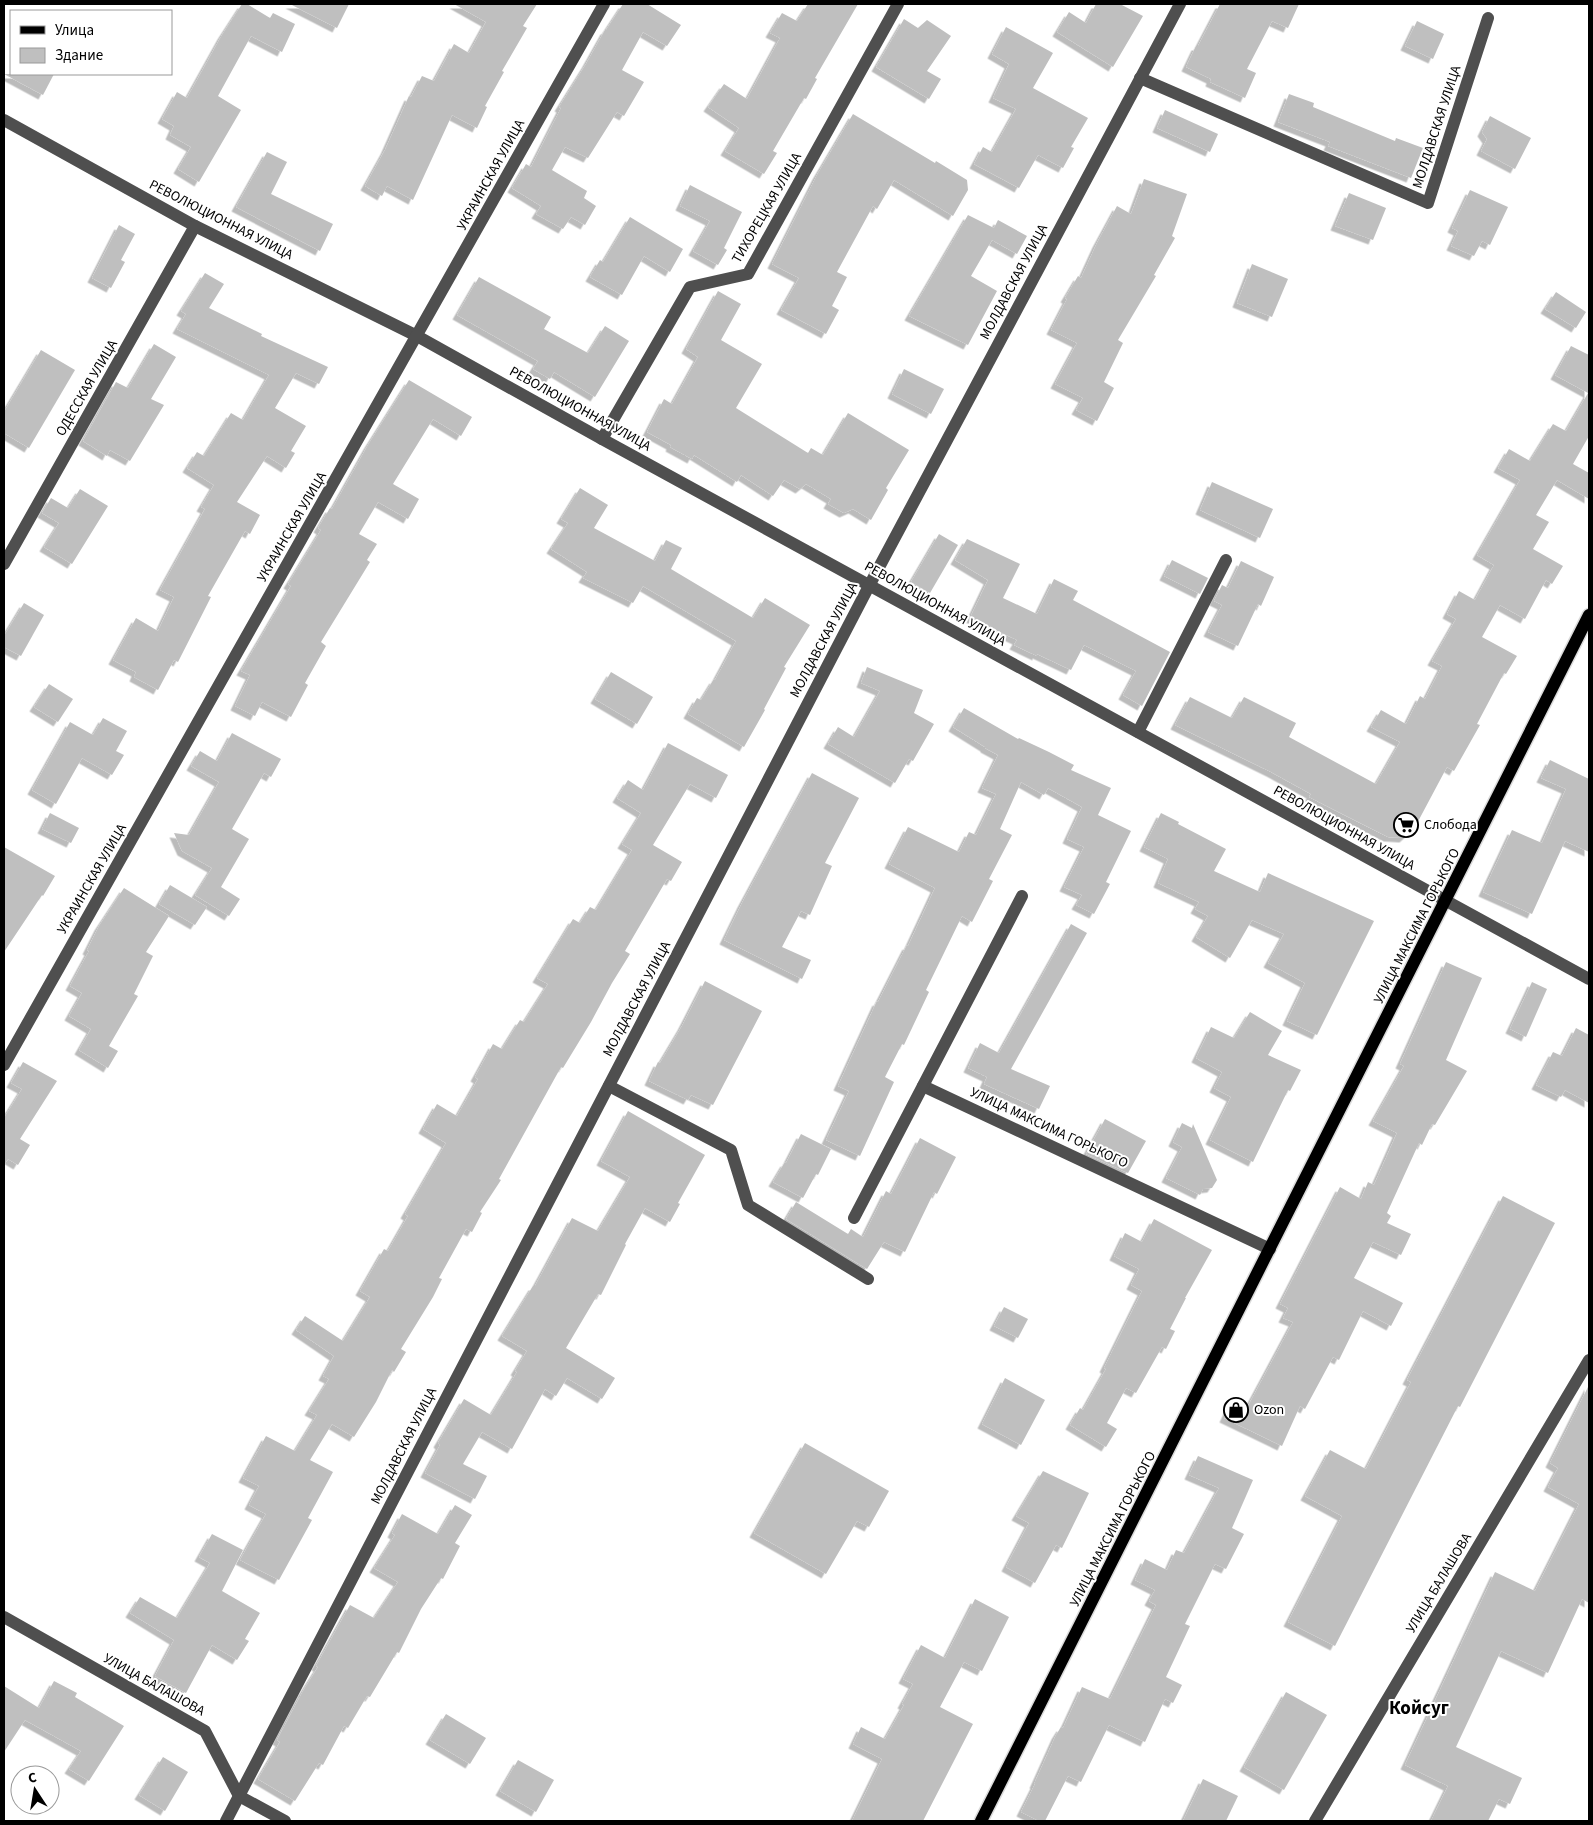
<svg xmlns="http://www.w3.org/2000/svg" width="1593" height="1825" viewBox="0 0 1593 1825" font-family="'Source Sans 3',sans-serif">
  <defs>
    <filter id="shadow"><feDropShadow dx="-4.5" dy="4.5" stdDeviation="0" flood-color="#0004"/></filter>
  </defs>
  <rect width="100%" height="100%" fill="#fff"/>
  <g fill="#bfbfbf" filter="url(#shadow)">
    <polygon points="242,4 247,4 270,18 273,13 295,24 282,52 251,36 218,96 241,110 199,182 178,169 191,147 170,135 174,126 162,119 177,92 187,98 222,35"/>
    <polygon points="290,4 349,4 337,28"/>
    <polygon points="454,4 537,4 523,26 527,28 502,71 504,72 485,106 487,107 477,128 452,115 413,200 387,186 382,196 365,186 385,150 409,96 411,97 422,76 434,81 454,44 469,53 486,22"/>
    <polygon points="623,4 647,4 681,25 667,46 643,32 622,70 644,82 624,116 617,112 588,158 565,147 552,170 587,191 584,198 596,206 585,225 571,217 563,229 536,214 541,206 512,188 526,164 531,167 561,108 559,107 586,64 605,30 606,30"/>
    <polygon points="808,4 858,4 815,78 817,79 806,99 804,98 773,151 777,153 764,174 725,151 739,128 708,107 724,84 747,99 780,38 770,33 782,13 797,21"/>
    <polygon points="1096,4 1120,4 1143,16 1113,67 1057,32 1069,12 1086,23"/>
    <polygon points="1220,4 1299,4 1288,28 1272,21 1247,69 1256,73 1245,98 1210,82 1211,79 1186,67 1196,46 1198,46"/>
    <polygon points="904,19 918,28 927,20 951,36 927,71 941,79 929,99 876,67"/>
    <polygon points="1417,21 1444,34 1433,59 1405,46"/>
    <polygon points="1006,27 1053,53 1033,88 1088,118 1071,147 1074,148 1063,168 1038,155 1019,188 974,164 983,147 992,152 1016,109 993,98 1009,64 992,54"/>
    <polygon points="4,74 54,74 43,95"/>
    <polygon points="1289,94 1314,103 1313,107 1395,141 1396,138 1423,148 1411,178 1328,146 1330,142 1278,122"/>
    <polygon points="1165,110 1218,134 1210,152 1157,128"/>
    <polygon points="853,114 935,163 936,161 967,180 968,190 953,216 894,180 877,209 873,206 837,272 847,277 832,306 839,310 826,334 781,310 799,278 772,264 817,175"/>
    <polygon points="1490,116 1531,138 1515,169 1481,151 1487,139 1482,132"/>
    <polygon points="267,152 287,162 271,194 333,224 320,251 236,207"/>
    <polygon points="1144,179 1187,194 1172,236 1175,238 1154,275 1156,276 1118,340 1123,343 1104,382 1114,388 1097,421 1076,410 1083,398 1055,384 1077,343 1051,330 1067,299 1065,298 1078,276 1081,278 1097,243 1117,206 1131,214"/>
    <polygon points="690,185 742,212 724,248 727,250 718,265 693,251 710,221 680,206"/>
    <polygon points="1470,190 1508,207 1490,245 1482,241 1474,256 1451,246 1458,231 1452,228"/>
    <polygon points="1349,193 1386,208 1373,240 1335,226"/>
    <polygon points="968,215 994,228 998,220 1027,236 1017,254 992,240 971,276 997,291 968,345 909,316"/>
    <polygon points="630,217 683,249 670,272 644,256 622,295 590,277 600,260 603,262"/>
    <polygon points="119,225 135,234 121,260 125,262 111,288 92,278"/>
    <polygon points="1252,264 1288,279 1272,317 1237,303"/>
    <polygon points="205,273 224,284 209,308 262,334 261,336 328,367 319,384 296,373 275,408 306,426 291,451 295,453 286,468 267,456 237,502 260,515 250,534 245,531 208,596 211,597 178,662 174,660 158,690 134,677 136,672 113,660 136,618 158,631 174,597 160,590 205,509 201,507 214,485 187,468 197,452 204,456 231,413 243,420 269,375 177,329 186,314 181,311"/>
    <polygon points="479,277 551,317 544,329 588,353 605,326 629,341 595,397 554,372 550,379 533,369 538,361 457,315"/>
    <polygon points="718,291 741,304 721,340 762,364 736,408 808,453 811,448 823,455 848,413 909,450 886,488 888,490 871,520 853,509 844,513 828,504 831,499 806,484 800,489 784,480 773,496 741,475 737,482 694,455 692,459 670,447 671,445 647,432 664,399 672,404 698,357 686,349"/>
    <polygon points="1556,292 1586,312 1576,328 1545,309"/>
    <polygon points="154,344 176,357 151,399 164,405 130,461 110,450 107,456 83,441 116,382 128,388"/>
    <polygon points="1571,346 1589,355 1589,436 1573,464 1589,473 1589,499 1557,480 1536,515 1549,522 1533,549 1563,566 1552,584 1546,580 1525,619 1500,605 1482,637 1517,656 1506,674 1504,673 1477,724 1480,725 1454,771 1447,767 1414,829 1404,838 1388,837 1309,797 1311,794 1271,772 1175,725 1190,697 1232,718 1244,697 1296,723 1289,737 1376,784 1400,742 1371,727 1381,710 1406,724 1420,696 1425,699 1442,666 1432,661 1456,619 1447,614 1459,591 1475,600 1494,565 1477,555 1520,480 1498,468 1509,449 1530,461 1553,424 1566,431 1588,393 1555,375"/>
    <polygon points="41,350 75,370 29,448 4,433 4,412"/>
    <polygon points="904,369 944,389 931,414 892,394"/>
    <polygon points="409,380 472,417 461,436 433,419 393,484 419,499 408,519 378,502 359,534 377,544 367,560 370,562 321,642 326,646 305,683 308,685 291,717 262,702 255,716 235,706 250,675 241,671 291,586 288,584 321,530 318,528 330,508 332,509 368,445"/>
    <polygon points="1212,482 1273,509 1260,538 1200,510"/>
    <polygon points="580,488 608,505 594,528 655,561 666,540 682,548 671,569 753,618 765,598 810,625 784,667 786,668 764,709 765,710 744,747 688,714 697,698 701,700 714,679 715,680 736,641 643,586 633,603 583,578 587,572 551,549 568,523 561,519"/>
    <polygon points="80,489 108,506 72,564 44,547 59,523 42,513 51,498 68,508"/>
    <polygon points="939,534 958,545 930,593 911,582"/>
    <polygon points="967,539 1020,564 1003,598 1037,614 1054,579 1078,591 1073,600 1170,652 1142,706 1123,695 1136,671 1084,645 1071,670 1037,654 1037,656 1014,645 1017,640 970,618 988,580 955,560"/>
    <polygon points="1172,560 1208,578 1200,594 1164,576"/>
    <polygon points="1241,561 1274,577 1261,606 1258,604 1238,646 1208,632 1222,605 1214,601 1222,585 1228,588"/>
    <polygon points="24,603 44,615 21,656 4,647 4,636"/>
    <polygon points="867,667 923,690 914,713 934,724 913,761 909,759 895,783 828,744 838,727 854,737 880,691 861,683"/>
    <polygon points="611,672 653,697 637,724 595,699"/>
    <polygon points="49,684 73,699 58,722 34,707"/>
    <polygon points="964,708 1018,739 1019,738 1049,752 1074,765 1071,770 1111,788 1098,815 1131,831 1106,882 1110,884 1094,914 1076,905 1082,895 1064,887 1084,847 1067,839 1082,807 1048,788 1044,795 1021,782 1000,829 1012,835 989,879 993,881 972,922 962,916 926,990 929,992 904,1045 902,1044 885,1077 894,1082 860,1156 826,1140 849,1091 838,1086 877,1001 878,1002 907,945 908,946 935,888 889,864 908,827 959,852 969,832 976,835 996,794 982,788 998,755 985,748 985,747 953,727"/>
    <polygon points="103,718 127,731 116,751 124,755 112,775 82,758 56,804 32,790 70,722 93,735"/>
    <polygon points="232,733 281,759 271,777 264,773 232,829 249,839 221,887 240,899 229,916 195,895 212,868 182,851 174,833 189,835 219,782 191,766 200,751 217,761"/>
    <polygon points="668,743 728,775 716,798 690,784 653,845 682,862 671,881 667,879 625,951 630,954 612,983 591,1022 563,1068 561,1067 499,1179 501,1180 480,1212 482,1213 472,1232 466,1229 439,1278 442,1279 433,1297 401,1349 406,1352 394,1372 392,1370 376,1402 354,1437 332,1424 310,1460 333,1472 308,1518 312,1520 279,1580 240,1560 266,1514 249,1505 259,1486 243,1478 266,1436 295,1451 317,1415 309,1411 329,1379 323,1376 334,1356 296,1330 305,1316 343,1341 370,1297 360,1291 384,1249 388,1251 408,1216 405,1214 446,1143 423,1129 437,1104 457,1116 478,1079 475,1077 493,1044 502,1049 520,1020 524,1022 548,984 537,978 573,919 580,923 590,907 596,910 632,850 622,844 641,813 617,798 628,780 643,790"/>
    <polygon points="1550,760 1589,779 1589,852 1565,841 1532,914 1483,892 1512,830 1542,843 1566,789 1541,778"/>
    <polygon points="812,773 859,798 825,863 832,866 810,915 801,911 782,947 811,960 802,979 724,940 742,903"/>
    <polygon points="50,813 79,828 71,843 42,829"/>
    <polygon points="1161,813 1179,822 1178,824 1226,849 1214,871 1260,892 1268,873 1374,921 1317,1035 1287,1021 1305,983 1268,963 1284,934 1252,920 1230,958 1196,937 1208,916 1195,909 1199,902 1158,883 1168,859 1144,847"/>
    <polygon points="4,847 55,876 43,896 42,895 4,952"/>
    <polygon points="170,885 207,907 195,925 159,904"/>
    <polygon points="124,888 169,916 146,952 153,956 134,994 138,996 109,1046 118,1051 108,1068 79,1050 91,1029 69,1016 82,993 70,986 89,951 87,950 99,926"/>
    <polygon points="1071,924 1087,933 1011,1069 1050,1086 1039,1109 984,1084 987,1077 968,1068 980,1043 999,1053"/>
    <polygon points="1446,962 1482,978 1446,1060 1467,1071 1435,1125 1432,1124 1422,1145 1419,1143 1387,1213 1391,1216 1387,1223 1411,1234 1401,1255 1373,1242 1354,1278 1403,1303 1391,1326 1363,1311 1339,1360 1333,1357 1305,1409 1300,1406 1282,1446 1224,1418 1232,1401 1247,1408 1293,1322 1283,1318 1288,1308 1280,1304 1340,1187 1361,1199 1368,1182 1374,1185 1397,1133 1373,1121 1404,1066 1400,1064"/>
    <polygon points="705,981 762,1011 713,1105 691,1095 688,1100 649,1081 658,1062 660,1063 682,1026"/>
    <polygon points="1532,982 1547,989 1526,1037 1510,1029"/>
    <polygon points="1250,1012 1282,1031 1268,1055 1301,1070 1290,1091 1288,1090 1253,1162 1210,1140 1231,1097 1214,1088 1222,1072 1196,1058 1211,1027 1234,1038"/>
    <polygon points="1576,1028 1589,1035 1589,1103 1565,1090 1561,1097 1536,1085 1553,1052 1562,1056"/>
    <polygon points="23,1062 57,1081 20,1139 30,1145 18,1165 8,1159 4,1165 4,1118 22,1089 11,1083"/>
    <polygon points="628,1111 705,1155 678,1203 680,1204 670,1222 645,1208 625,1244 626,1245 601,1295 598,1294 566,1348 615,1378 602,1399 567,1378 556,1396 545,1389 512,1449 482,1432 463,1464 487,1476 475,1499 425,1473 440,1445 438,1443 464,1399 491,1415 517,1372 515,1371 527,1351 502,1336 533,1286 535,1286 572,1218 598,1231 630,1177 601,1161"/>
    <polygon points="1105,1119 1146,1141 1128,1173 1086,1154"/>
    <polygon points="1182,1123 1192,1128 1193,1124 1217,1180 1212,1188 1203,1189 1200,1195 1166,1178 1182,1147 1173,1142"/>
    <polygon points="801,1134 831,1149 818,1175 816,1174 803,1198 773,1182 785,1162 786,1163"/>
    <polygon points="920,1138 956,1157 937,1194 934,1192 905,1252 884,1242 867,1269 786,1219 796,1202 848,1234 851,1229 863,1237 886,1191 891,1194"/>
    <polygon points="1503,1196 1555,1223 1460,1407 1458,1406 1335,1646 1288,1622 1342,1516 1305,1496 1330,1450 1366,1469 1411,1382 1407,1380"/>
    <polygon points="1154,1219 1212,1250 1185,1298 1186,1298 1170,1329 1175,1331 1166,1349 1162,1347 1136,1393 1126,1388 1107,1423 1117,1429 1106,1447 1070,1425 1080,1408 1083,1410 1106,1369 1104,1368 1142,1291 1131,1285 1139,1269 1114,1256 1125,1233 1142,1242"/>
    <polygon points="1004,1307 1028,1319 1018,1338 994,1326"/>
    <polygon points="1005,1378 1045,1400 1021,1445 982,1424"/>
    <polygon points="1589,1385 1589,1603 1582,1599 1548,1673 1501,1651 1456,1747 1522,1778 1510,1804 1499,1799 1488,1821 1431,1821 1448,1786 1405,1765 1495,1572 1535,1591 1579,1504 1548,1487 1558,1468 1550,1463"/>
    <polygon points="805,1443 889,1491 869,1527 857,1521 826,1574 754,1533"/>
    <polygon points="1198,1456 1253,1480 1232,1528 1244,1534 1226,1569 1215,1564 1185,1624 1190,1626 1166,1677 1182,1685 1173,1703 1165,1699 1145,1742 1109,1725 1081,1782 1068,1776 1045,1821 1039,1821 1021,1812 1035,1784 1034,1784 1056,1735 1061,1727 1063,1728 1082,1687 1110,1699 1156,1605 1149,1601 1155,1590 1135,1580 1145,1559 1167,1570 1176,1550 1184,1553 1219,1488 1189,1475"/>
    <polygon points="1043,1471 1089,1493 1062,1548 1056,1545 1035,1583 1006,1567 1029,1523 1016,1516"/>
    <polygon points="455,1505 472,1515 455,1543 460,1546 443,1579 441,1578 421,1609 399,1653 397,1652 370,1697 367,1696 348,1728 344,1726 323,1765 319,1763 295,1801 258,1779 280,1742 277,1740 303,1691 318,1667 316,1666 350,1605 374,1618 398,1582 374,1568 395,1535 392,1533 402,1514 438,1534"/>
    <polygon points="212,1534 243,1550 222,1591 260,1613 245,1639 249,1641 237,1660 212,1645 186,1693 155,1676 174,1640 130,1613 140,1597 177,1618 210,1563 199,1557"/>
    <polygon points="975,1599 1009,1617 982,1671 964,1662 940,1707 973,1724 923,1821 852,1821 882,1759 853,1744 861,1727 885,1739 904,1705 902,1704 913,1684 903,1679 921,1645 945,1658"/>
    <polygon points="54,1681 77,1693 75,1697 124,1726 89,1781 69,1769 81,1751 25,1720 4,1752 4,1686 39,1708"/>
    <polygon points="1286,1692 1327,1715 1284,1790 1244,1767"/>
    <polygon points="446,1714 486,1738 470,1764 430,1740"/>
    <polygon points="163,1757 188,1772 165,1811 139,1795"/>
    <polygon points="518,1760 554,1780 536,1812 500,1791"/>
    <polygon points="1203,1779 1238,1796 1226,1821 1183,1821"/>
  </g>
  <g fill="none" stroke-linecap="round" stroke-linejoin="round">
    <defs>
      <polyline id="major" points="981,1821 1589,615"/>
    </defs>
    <use href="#major" stroke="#dbdbdb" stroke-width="15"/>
    <g stroke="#4f4f4f" stroke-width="12">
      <polyline points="1140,78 1428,203 1488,18"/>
      <polyline points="4,120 195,226 417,336 602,439 1589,979"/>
      <polyline points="602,439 690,287 748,274 898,4"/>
      <polyline points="4,564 195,226"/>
      <polyline points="1138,732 1226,560"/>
      <polyline points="4,1065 604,4"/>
      <polyline points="609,1086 731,1150 748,1205 868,1279"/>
      <polyline points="923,1086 1270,1249"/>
      <polyline points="854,1218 1022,896"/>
      <polyline points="4,1617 205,1731 239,1796 285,1821"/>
      <polyline points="226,1821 869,586 1180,4"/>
      <polyline points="1315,1821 1589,1360"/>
    </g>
    <use href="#major" stroke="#000" stroke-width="12"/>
  </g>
  <defs>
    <symbol id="supermarket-ring" viewBox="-11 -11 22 22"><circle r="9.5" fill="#fff" stroke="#000" stroke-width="1.5"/><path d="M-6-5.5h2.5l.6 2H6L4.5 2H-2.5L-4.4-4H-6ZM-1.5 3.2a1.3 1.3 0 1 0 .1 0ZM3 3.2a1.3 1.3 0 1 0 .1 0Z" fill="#000"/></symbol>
    <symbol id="shop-ring" viewBox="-11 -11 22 22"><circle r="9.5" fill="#fff" stroke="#000" stroke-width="1.5"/><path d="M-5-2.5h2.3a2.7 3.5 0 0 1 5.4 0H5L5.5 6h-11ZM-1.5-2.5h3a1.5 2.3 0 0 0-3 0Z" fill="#000"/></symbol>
  </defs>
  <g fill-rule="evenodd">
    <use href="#supermarket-ring" x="1392" y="811" width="28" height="28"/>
    <use href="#shop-ring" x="1222" y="1396" width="28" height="28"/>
  </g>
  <g text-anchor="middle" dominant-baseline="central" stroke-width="4" stroke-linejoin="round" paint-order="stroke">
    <g font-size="14" fill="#000" stroke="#fff">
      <text transform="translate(1437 127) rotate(-72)">МОЛДАВСКАЯ УЛИЦА</text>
      <text transform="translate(491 175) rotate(-61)">УКРАИНСКАЯ УЛИЦА</text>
      <text transform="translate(767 208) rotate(-60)">ТИХОРЕЦКАЯ УЛИЦА</text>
      <text transform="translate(221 220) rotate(27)">РЕВОЛЮЦИОННАЯ УЛИЦА</text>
      <text transform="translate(1014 282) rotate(-62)">МОЛДАВСКАЯ УЛИЦА</text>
      <text transform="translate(87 388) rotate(-60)">ОДЕССКАЯ УЛИЦА</text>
      <text transform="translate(580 409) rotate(29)">РЕВОЛЮЦИОННАЯ УЛИЦА</text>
      <text transform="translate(292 527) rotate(-60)">УКРАИНСКАЯ УЛИЦА</text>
      <text transform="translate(935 604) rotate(29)">РЕВОЛЮЦИОННАЯ УЛИЦА</text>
      <text transform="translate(824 640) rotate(-62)">МОЛДАВСКАЯ УЛИЦА</text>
      <text transform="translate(1344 828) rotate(29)">РЕВОЛЮЦИОННАЯ УЛИЦА</text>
      <text transform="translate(92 879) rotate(-60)">УКРАИНСКАЯ УЛИЦА</text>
      <text transform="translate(1417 926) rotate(-63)">УЛИЦА МАКСИМА ГОРЬКОГО</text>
      <text transform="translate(637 999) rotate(-62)">МОЛДАВСКАЯ УЛИЦА</text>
      <text transform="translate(1049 1128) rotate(25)">УЛИЦА МАКСИМА ГОРЬКОГО</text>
      <text transform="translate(404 1446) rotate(-63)">МОЛДАВСКАЯ УЛИЦА</text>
      <text transform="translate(1113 1529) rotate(-63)">УЛИЦА МАКСИМА ГОРЬКОГО</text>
      <text transform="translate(1439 1583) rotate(-59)">УЛИЦА БАЛАШОВА</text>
      <text transform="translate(154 1685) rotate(29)">УЛИЦА БАЛАШОВА</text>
    </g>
    <g font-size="14" fill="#000" stroke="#fff" text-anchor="start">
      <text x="1424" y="825">Слобода</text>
      <text x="1254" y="1410">Ozon</text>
    </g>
    <g font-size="19" font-weight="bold" fill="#000" stroke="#fff">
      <text x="1419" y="1708">Койсуг</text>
    </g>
  </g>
  <rect width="1593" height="1825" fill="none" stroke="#000000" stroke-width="10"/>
  <rect x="10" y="10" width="162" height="65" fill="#ffffff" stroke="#999999"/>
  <rect x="20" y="26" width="25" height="8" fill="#000000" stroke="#999999"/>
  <text x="55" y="35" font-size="15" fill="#000000">Улица</text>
  <rect x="20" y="48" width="25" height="15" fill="#bfbfbf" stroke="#999999"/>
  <text x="55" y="60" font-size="15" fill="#000000">Здание</text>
  <g transform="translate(35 1790) rotate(348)"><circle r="24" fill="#ffffff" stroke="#999999"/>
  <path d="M0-4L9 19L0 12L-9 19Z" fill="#000000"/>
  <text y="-8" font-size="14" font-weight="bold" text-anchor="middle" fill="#000000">С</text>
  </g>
</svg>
